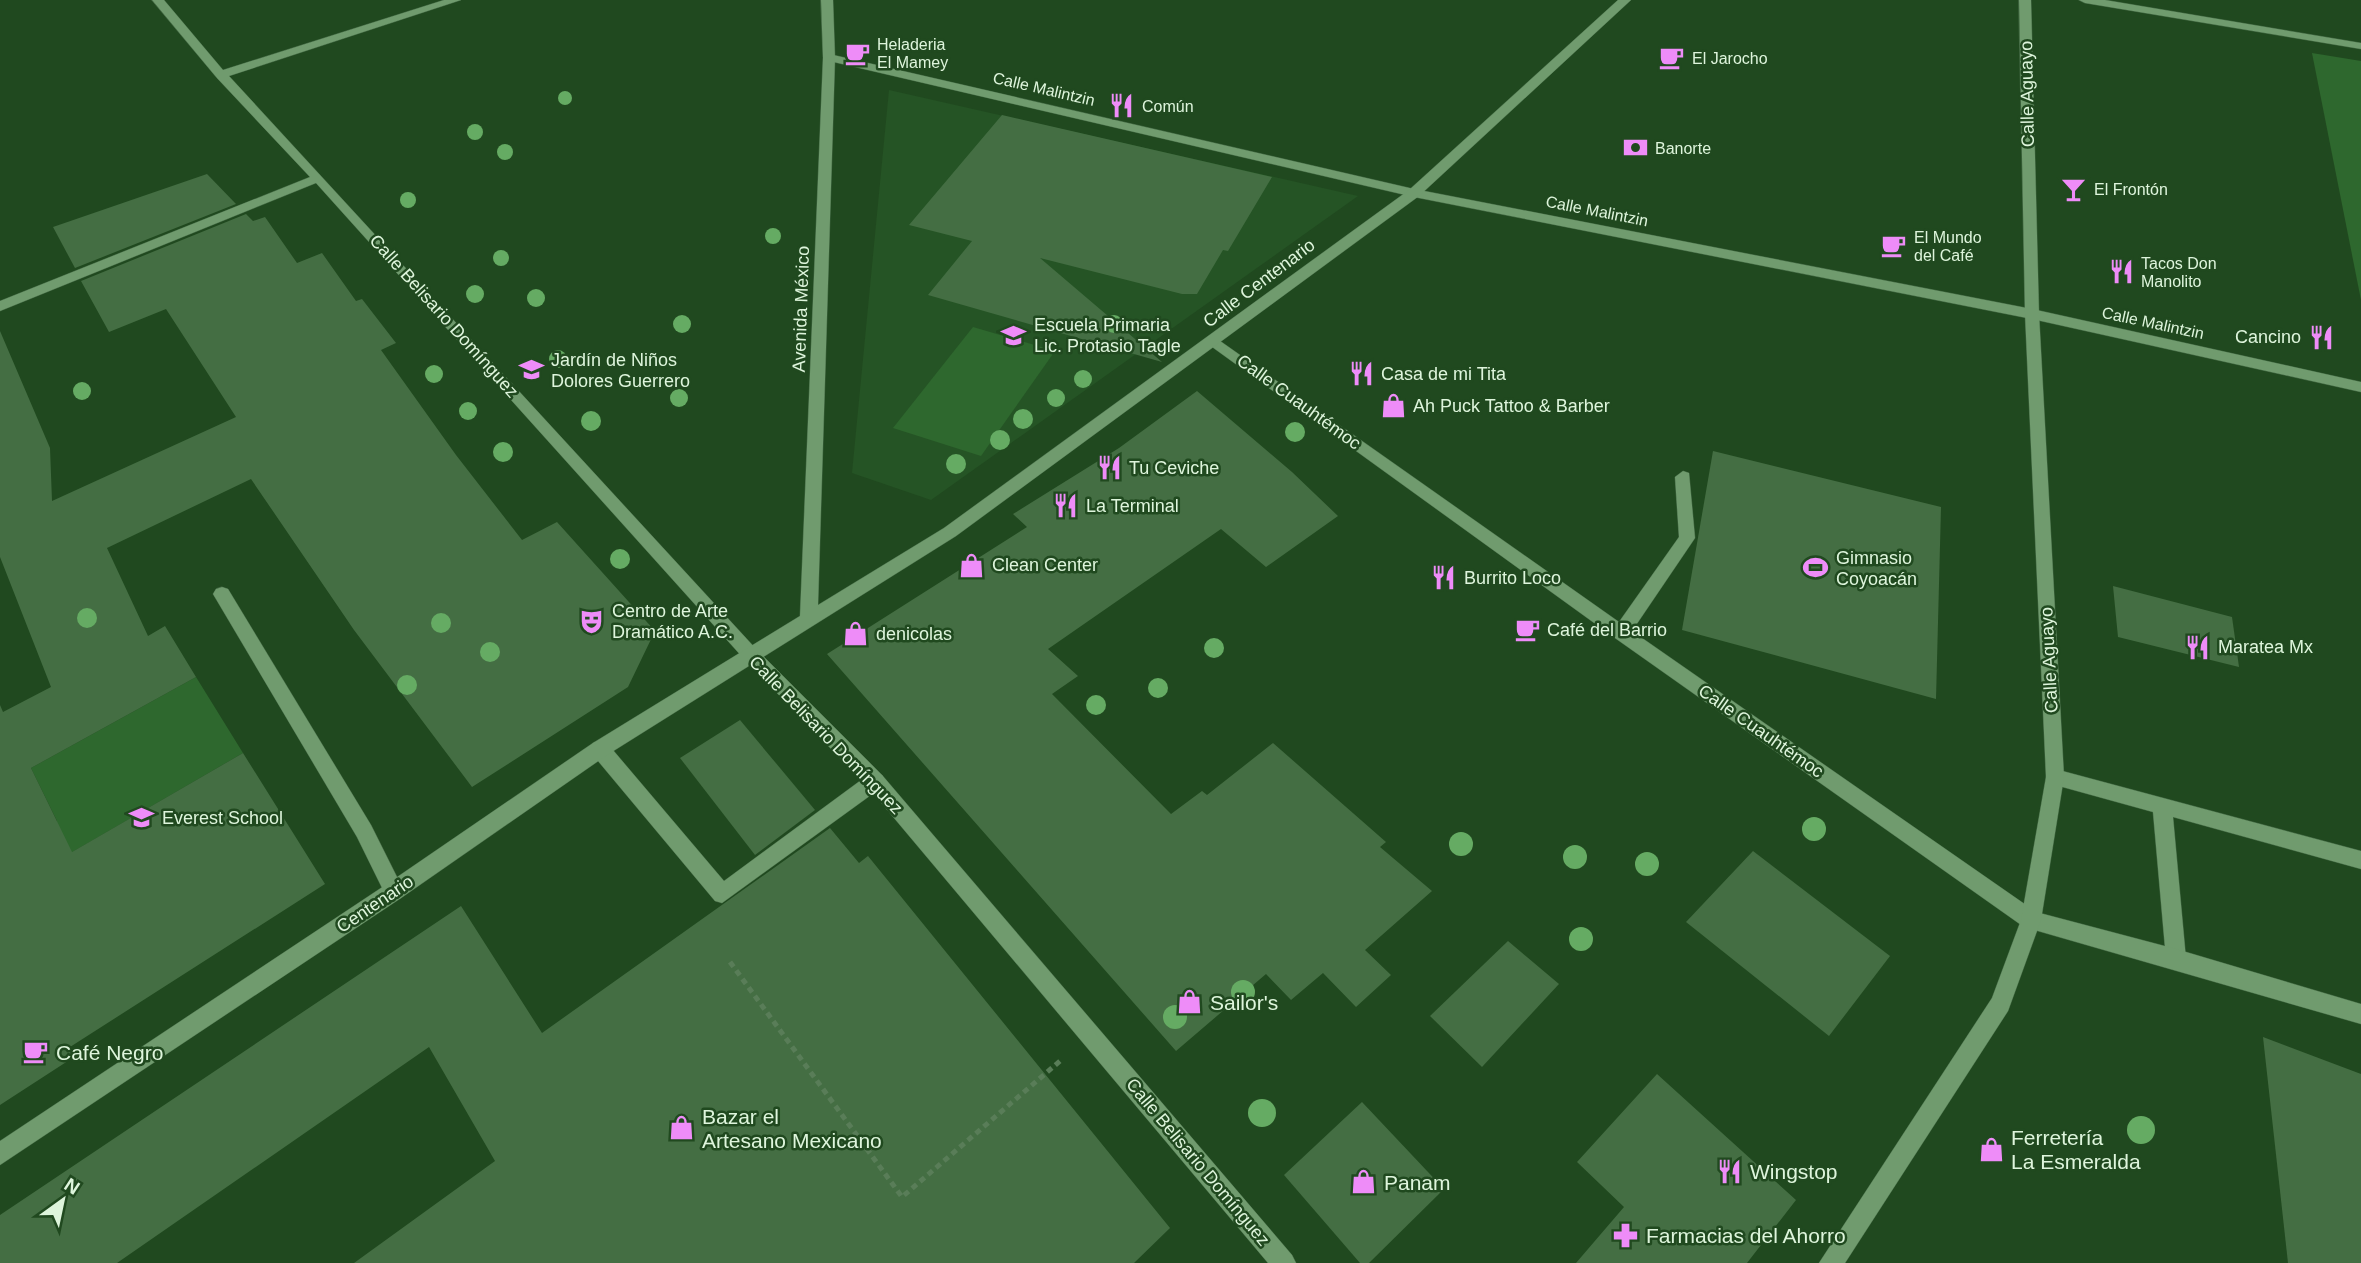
<svg xmlns="http://www.w3.org/2000/svg" width="2361" height="1263" viewBox="0 0 2361 1263" font-family="Helvetica,sans-serif">
  <rect width="100%" height="100%" fill="#20491f"/>
  <polygon fill="#255425" points="889,90 1358,196 931,500 852,473"/>
  <g fill="#2e682e">
    <polygon points="2312,53 2361,61 2361,300"/>
    <polygon points="973,327 1055,351 981,456 893,428"/>
    <polygon points="196,677 243,753 0,894 0,853 57,821 31,768"/>
  </g>
  <g fill="#446e43">
    <polygon points="1002,115 1272,177 1228,251 1223,250 1197,294 1182,294 1040,258 1162,362 928,295 972,241 909,225"/>
    <polygon points="207,174 236,204 75,268 53,227"/>
    <polygon points="246,214 253,221 265,217 297,263 322,253 356,301 362,299 396,343 381,350 456,455 522,540 557,522 655,631 628,687 472,787 354,630 251,479 107,548 148,636 165,626 196,677 31,768 72,852 243,753 325,884 70,1047 74,1057 0,1105 0,705 3,712 51,687 0,557 0,331 50,448 52,501 236,417 166,309 109,332 81,281"/>
    <polygon points="1197,391 1292,472 1338,516 1266,567 1221,529 1048,649 1078,676 1052,694 1171,814 1202,791 1207,795 1273,743 1386,842 1380,847 1432,891 1365,950 1391,975 1356,1007 1323,973 1291,1000 1266,974 1176,1051 827,654 1027,527 1013,514 1119,448"/>
    <polygon points="1713,451 1941,507 1936,699 1682,630"/>
    <polygon points="2113,586 2232,617 2239,667 2118,637"/>
    <polygon points="740,720 815,810 755,855 680,758"/>
    <polygon points="830,828 859,863 868,856 1170,1228 1134,1263 354,1263 495,1161 429,1047 117,1263 0,1263 0,1215 461,906 542,1033"/>
    <polygon points="1753,851 1890,956 1829,1036 1686,922"/>
    <polygon points="1508,941 1559,984 1482,1067 1430,1016"/>
    <polygon points="2263,1037 2361,1074 2361,1263 2288,1263"/>
    <polygon points="1657,1074 1796,1200 1747,1263 1576,1263 1624,1207 1577,1162"/>
    <polygon points="1362,1102 1444,1189 1369,1263 1360,1263 1284,1175"/>
  </g>
  <g fill="none" stroke-linecap="round" stroke-linejoin="round">
    <defs>
      <g id="lane">
        <polygon points="222,587 228,589 371,825 404,891 401,898 394,900 387,898 357,837 216,599 213,594 216,589"/>
        <polygon points="600,741 607,743 724,881 868,775 875,773 882,775 885,781 882,787 722,903 715,901 593,755 591,749 593,743"/>
        <polygon points="2055,769 2361,851 2361,869 2173,817 2186,959 2183,966 2176,969 2169,966 2166,959 2153,812 2048,783 2046,777 2048,771"/>
      </g>
      <g id="street">
        <polygon points="152,0 164,0 223,70 444,0 461,0 229,76 757,650 882,775 1292,1255 1296,1263 1268,1263 868,787 745,660 316,183 0,311 0,301 310,177 217,78"/>
        <polygon points="829,54 1414,189 2032,309 2361,382 2361,392 2032,319 1414,197 825,60 825,56"/>
        <polygon points="1213,336 1619,622 1679,537 1675,477 1683,471 1689,473 1695,538 1632,631 2036,912 2176,949 2361,1004 2361,1024 2024,927 1615,638 1208,344 1206,341 1208,338"/>
      </g>
      <g id="secondary">
        <polygon points="821,0 833,0 835,58 818,605 944,528 1409,190 1618,0 1631,0 1419,196 956,536 607,755 401,898 0,1165 0,1141 387,884 593,743 800,616 823,58"/>
        <polygon points="2019,0 2031,0 2039,314 2064,777 2041,920 2008,1011 1845,1263 1819,1263 1992,998 2021,920 2046,777 2025,314"/>
        <polygon points="2079,0 2105,0 2361,43 2361,49 2085,3"/>
      </g>
    </defs>
    <use href="#lane" stroke="#406641" stroke-width="1"/>
    <use href="#street" stroke="#406641" stroke-width="1"/>
    <use href="#secondary" stroke="#406641" stroke-width="1"/>
    <polyline stroke="#597d58" stroke-width="5" stroke-dasharray="6 4.5" stroke-linecap="butt" points="730,962 902,1197 1060,1061"/>
    <use href="#lane" fill="#709b6e" fill-rule="evenodd"/>
    <use href="#street" fill="#709b6e" fill-rule="evenodd"/>
    <use href="#secondary" fill="#709b6e" fill-rule="evenodd"/>
  </g>
  <g fill="#65ab63">
    <circle cx="565" cy="98" r="7"/>
    <circle cx="475" cy="132" r="8"/>
    <circle cx="505" cy="152" r="8"/>
    <circle cx="408" cy="200" r="8"/>
    <circle cx="773" cy="236" r="8"/>
    <circle cx="501" cy="258" r="8"/>
    <circle cx="475" cy="294" r="9"/>
    <circle cx="536" cy="298" r="9"/>
    <circle cx="682" cy="324" r="9"/>
    <circle cx="1114" cy="324" r="9"/>
    <circle cx="558" cy="359" r="9"/>
    <circle cx="434" cy="374" r="9"/>
    <circle cx="1083" cy="379" r="9"/>
    <circle cx="82" cy="391" r="9"/>
    <circle cx="679" cy="398" r="9"/>
    <circle cx="1056" cy="398" r="9"/>
    <circle cx="468" cy="411" r="9"/>
    <circle cx="1023" cy="419" r="10"/>
    <circle cx="591" cy="421" r="10"/>
    <circle cx="1295" cy="432" r="10"/>
    <circle cx="1000" cy="440" r="10"/>
    <circle cx="503" cy="452" r="10"/>
    <circle cx="956" cy="464" r="10"/>
    <circle cx="620" cy="559" r="10"/>
    <circle cx="87" cy="618" r="10"/>
    <circle cx="441" cy="623" r="10"/>
    <circle cx="1214" cy="648" r="10"/>
    <circle cx="490" cy="652" r="10"/>
    <circle cx="407" cy="685" r="10"/>
    <circle cx="1158" cy="688" r="10"/>
    <circle cx="1096" cy="705" r="10"/>
    <circle cx="1814" cy="829" r="12"/>
    <circle cx="1461" cy="844" r="12"/>
    <circle cx="1575" cy="857" r="12"/>
    <circle cx="1647" cy="864" r="12"/>
    <circle cx="1581" cy="939" r="12"/>
    <circle cx="1243" cy="992" r="12"/>
    <circle cx="1175" cy="1017" r="12"/>
    <circle cx="1262" cy="1113" r="14"/>
    <circle cx="2141" cy="1130" r="14"/>
  </g>
  <defs>
    <symbol id="cafe-bare" viewBox="-9 -9 18 18"><path d="M-5.5-4.5H6V0H3Q3 3.5 0 3.5H-2.5Q-5.5 3.5-5.5 0ZM3-3.2v2h1.7v-2ZM-6 4.5H4V6H-6Z" fill="#ee8cf8" stroke="#20491f" stroke-width="2.5" paint-order="stroke"/></symbol>
    <symbol id="restaurant-bare" viewBox="-9 -9 18 18"><path d="M-5-6h1v4h1v-4h1v4h1v-4h1v5L-1.5 .5V6h-2V.5L-5-1ZM5-6V6H3V1.5H1.5Q1.5-4 5-6Z" fill="#ee8cf8" stroke="#20491f" stroke-width="2.5" paint-order="stroke"/></symbol>
    <symbol id="bank-bare" viewBox="-9 -9 18 18"><path d="M-6-4H6V4H-6ZM0-2.3a2.3 2.3 0 1 0 0 4.6a2.3 2.3 0 1 0 0-4.6Z" fill="#ee8cf8" stroke="#20491f" stroke-width="2.5" paint-order="stroke"/></symbol>
    <symbol id="bar-bare" viewBox="-9 -9 18 18"><path d="M-6-5H6L.8 .8V4.5H3.5V6h-7V4.5H-.8V.8Z" fill="#ee8cf8" stroke="#20491f" stroke-width="2.5" paint-order="stroke"/></symbol>
    <symbol id="school-bare" viewBox="-9 -9 18 18"><path d="M0-5L7-2L0 1L-7-2ZM-4 1L0 2.5L4 1V4Q0 6-4 4Z" fill="#ee8cf8" stroke="#20491f" stroke-width="2.5" paint-order="stroke"/></symbol>
    <symbol id="shop-bare" viewBox="-9 -9 18 18"><path d="M-5-2.5h2.3a2.7 3.5 0 0 1 5.4 0H5L5.5 6h-11ZM-1.5-2.5h3a1.5 2.3 0 0 0-3 0Z" fill="#ee8cf8" stroke="#20491f" stroke-width="2.5" paint-order="stroke"/></symbol>
    <symbol id="stadium-bare" viewBox="-9 -9 18 18"><path d="M0-5a6.5 5 0 1 0 0 10a6.5 5 0 1 0 0-10ZM-3.5-1.8h7v3.6h-7Z" fill="#ee8cf8" stroke="#20491f" stroke-width="2.5" paint-order="stroke"/></symbol>
    <symbol id="theatre-bare" viewBox="-9 -9 18 18"><path d="M-5-5.5Q0-4 5-5.5V0Q5 5 0 6Q-5 5-5 0ZM-3.3-2.5H-1v1.5H-3.3ZM1-2.5H3.3v1.5H1ZM-2.8 1Q0 5.5 2.8 1Z" fill="#ee8cf8" stroke="#20491f" stroke-width="2.5" paint-order="stroke"/></symbol>
    <symbol id="pharmacy-bare" viewBox="-9 -9 18 18"><path d="M-2-6h4v4h4v4h-4v4h-4v-4h-4v-4h4Z" fill="#ee8cf8" stroke="#20491f" stroke-width="2.5" paint-order="stroke"/></symbol>
  </defs>
  <g fill-rule="evenodd">
    <use href="#cafe-bare" x="840" y="36" width="35" height="35"/>
    <use href="#cafe-bare" x="1654" y="40" width="35" height="35"/>
    <use href="#restaurant-bare" x="1104" y="88" width="35" height="35"/>
    <use href="#bank-bare" x="1618" y="130" width="35" height="35"/>
    <use href="#bar-bare" x="2056" y="172" width="35" height="35"/>
    <use href="#cafe-bare" x="1876" y="228" width="35" height="35"/>
    <use href="#restaurant-bare" x="2104" y="254" width="35" height="35"/>
    <use href="#school-bare" x="996" y="318" width="35" height="35"/>
    <use href="#restaurant-bare" x="2304" y="320" width="35" height="35"/>
    <use href="#school-bare" x="514" y="352" width="35" height="35"/>
    <use href="#restaurant-bare" x="1344" y="356" width="35" height="35"/>
    <use href="#shop-bare" x="1376" y="388" width="35" height="35"/>
    <use href="#restaurant-bare" x="1092" y="450" width="35" height="35"/>
    <use href="#restaurant-bare" x="1048" y="488" width="35" height="35"/>
    <use href="#shop-bare" x="954" y="548" width="35" height="35"/>
    <use href="#stadium-bare" x="1798" y="550" width="35" height="35"/>
    <use href="#restaurant-bare" x="1426" y="560" width="35" height="35"/>
    <use href="#theatre-bare" x="574" y="604" width="35" height="35"/>
    <use href="#cafe-bare" x="1510" y="612" width="35" height="35"/>
    <use href="#shop-bare" x="838" y="616" width="35" height="35"/>
    <use href="#restaurant-bare" x="2180" y="630" width="35" height="35"/>
    <use href="#school-bare" x="124" y="800" width="35" height="35"/>
    <use href="#shop-bare" x="1172" y="984" width="35" height="35"/>
    <use href="#cafe-bare" x="18" y="1034" width="35" height="35"/>
    <use href="#shop-bare" x="664" y="1110" width="35" height="35"/>
    <use href="#shop-bare" x="1974" y="1132" width="35" height="35"/>
    <use href="#restaurant-bare" x="1712" y="1154" width="35" height="35"/>
    <use href="#shop-bare" x="1346" y="1164" width="35" height="35"/>
    <use href="#pharmacy-bare" x="1608" y="1218" width="35" height="35"/>
  </g>
  <g text-anchor="middle" dominant-baseline="central" stroke-width="5" stroke-linejoin="round" paint-order="stroke">
    <g font-size="16" fill="#def5dc" stroke="#20491f" text-anchor="start">
      <text x="877" y="44">Heladeria<tspan x="877" dy="18">El Mamey</tspan></text>
      <text x="1692" y="58">El Jarocho</text>
      <text x="1142" y="106">Común</text>
      <text x="1655" y="148">Banorte</text>
      <text x="2094" y="189">El Frontón</text>
      <text x="1914" y="237">El Mundo<tspan x="1914" dy="18">del Café</tspan></text>
      <text x="2141" y="263">Tacos Don<tspan x="2141" dy="18">Manolito</tspan></text>
    </g>
    <g font-size="16" fill="#def5dc" stroke="#20491f">
      <text transform="translate(1044 89) rotate(13)">Calle Malintzin</text>
      <text transform="translate(1597 211) rotate(11)">Calle Malintzin</text>
      <text transform="translate(2153 323) rotate(12)">Calle Malintzin</text>
    </g>
    <g font-size="18" fill="#def5dc" stroke="#20491f">
      <text transform="translate(2027 94) rotate(-91)">Calle Aguayo</text>
      <text transform="translate(1259 283) rotate(-37)">Calle Centenario</text>
      <text transform="translate(801 309) rotate(-88)">Avenida México</text>
      <text transform="translate(444 316) rotate(48)">Calle Belisario Domínguez</text>
      <text transform="translate(1299 402) rotate(36)">Calle Cuauhtémoc</text>
      <text transform="translate(2049 660) rotate(-93)">Calle Aguayo</text>
      <text transform="translate(1761 731) rotate(35)">Calle Cuauhtémoc</text>
      <text transform="translate(826 735) rotate(46)">Calle Belisario Domínguez</text>
      <text transform="translate(375 904) rotate(-34)">Centenario</text>
      <text transform="translate(1198 1162) rotate(50)">Calle Belisario Domínguez</text>
    </g>
    <g font-size="18" fill="#def5dc" stroke="#20491f" text-anchor="start">
      <text x="1034" y="325">Escuela Primaria<tspan x="1034" dy="21">Lic. Protasio Tagle</tspan></text>
      <text x="2301" y="337" text-anchor="end">Cancino</text>
      <text x="551" y="360">Jardín de Niños<tspan x="551" dy="21">Dolores Guerrero</tspan></text>
      <text x="1381" y="374">Casa de mi Tita</text>
      <text x="1413" y="406">Ah Puck Tattoo &amp; Barber</text>
      <text x="1129" y="468">Tu Ceviche</text>
      <text x="1086" y="506">La Terminal</text>
      <text x="1836" y="558">Gimnasio<tspan x="1836" dy="21">Coyoacán</tspan></text>
      <text x="992" y="565">Clean Center</text>
      <text x="1464" y="578">Burrito Loco</text>
      <text x="612" y="611">Centro de Arte<tspan x="612" dy="21">Dramático A.C.</tspan></text>
      <text x="1547" y="630">Café del Barrio</text>
      <text x="876" y="634">denicolas</text>
      <text x="2218" y="647">Maratea Mx</text>
      <text x="162" y="818">Everest School</text>
    </g>
    <g font-size="21" fill="#def5dc" stroke="#20491f" text-anchor="start">
      <text x="1210" y="1002">Sailor's</text>
      <text x="56" y="1052">Café Negro</text>
      <text x="702" y="1116">Bazar el<tspan x="702" dy="24">Artesano Mexicano</tspan></text>
      <text x="2011" y="1137">Ferretería<tspan x="2011" dy="24">La Esmeralda</tspan></text>
      <text x="1750" y="1171">Wingstop</text>
      <text x="1384" y="1182">Panam</text>
      <text x="1646" y="1235">Farmacias del Ahorro</text>
    </g>
  </g>
  <g transform="translate(63 1200) rotate(33)" stroke="#20491f" stroke-width="5" paint-order="stroke">
  <path d="M0-5L12 26L0 18L-12 26Z" fill="#def5dc"/>
  <text y="-10" font-size="19" font-weight="bold" text-anchor="middle" fill="#def5dc">N</text>
  </g>
</svg>
